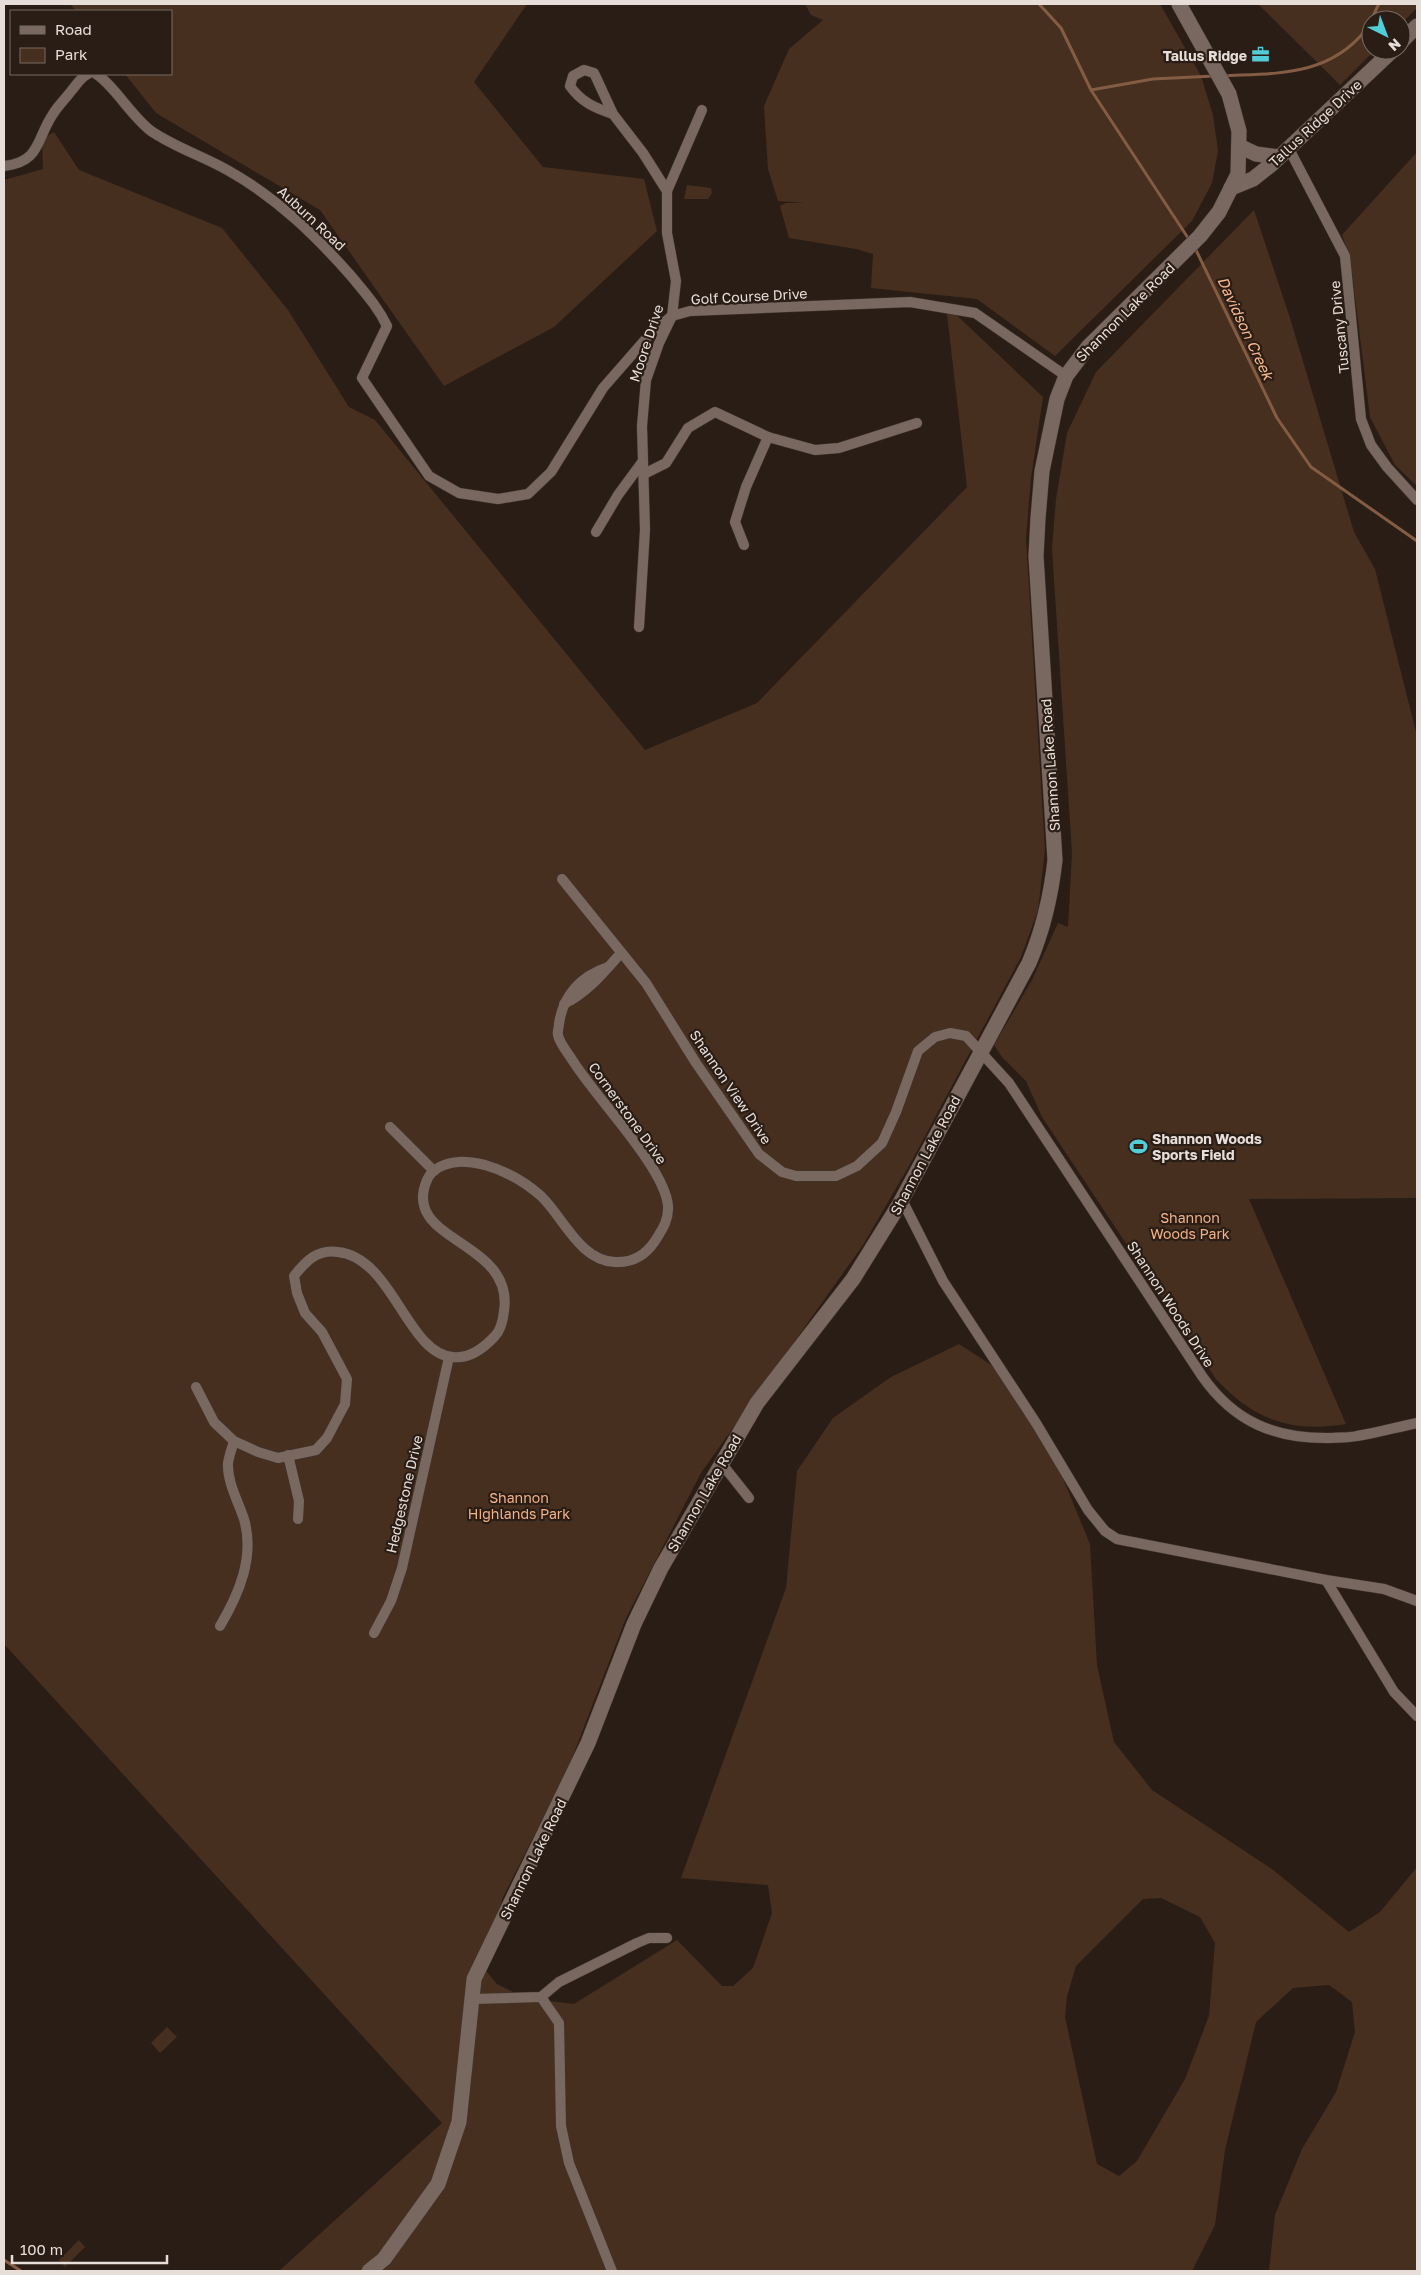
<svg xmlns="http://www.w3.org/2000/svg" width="1421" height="2275" viewBox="0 0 1421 2275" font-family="'Golos Text',sans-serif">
  <rect width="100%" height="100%" fill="#2a1d15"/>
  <g fill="#472f1f" fill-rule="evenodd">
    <polygon points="70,4 527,4 474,82 543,167 644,179 657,231 554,327 444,386 320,210 156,113 125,74 171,74 171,11 76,11"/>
    <polygon points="805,4 1160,4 1201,76 1213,115 1218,151 1212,183 1192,221 1055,356 977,299 871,288 873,254 856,249 789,238 780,206 786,203 805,203 778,201 768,169 764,106 789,49 823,20 811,15"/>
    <polygon points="1258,4 1417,4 1417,8 1401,24 1401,20 1371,20 1371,50 1375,50 1340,85"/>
    <path d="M54,132l25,38 143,58 66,82 61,97 26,13 270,330 112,-47 210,-216 -21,-182 97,92 -12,81 -5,61 19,311 -7,60 -17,47 -112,209 -46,79 -162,228 -75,145 -59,153 -64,126 -20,70 14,17 28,14 49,6 103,-64 45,46h11l20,-18 19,-55 -4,-28 -87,-7 105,-290 11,-117 36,-53 58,-41 68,-33 54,35 34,61 43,104 7,121 17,77 38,48 120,79 77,63 31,-20 37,-45v404h-148l6,-56 27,-66 34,-57 19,-60 -3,-30 -23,-17 -36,3 -37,34 -31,128 -10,75 -23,46h-913l163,-148 -438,-479v-1464l39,-11 -1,-30zM1161,1898l39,19 15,26 -6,73 -24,63 -48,82 -18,15 -22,-12 -32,-147 2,-21 9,-30 67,-67z"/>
    <polygon points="1417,152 1417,486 1395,465 1370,417 1350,257 1342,235"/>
    <polygon points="687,185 711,188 712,193 708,199 684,199"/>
    <path d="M1254,210l36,108 64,214 21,37 42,167v462l-168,1 97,225c-55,9 -92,-4 -130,-45l-174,-262 -16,-36 -24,-24 -8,-12 38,-65 26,-57 10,4 4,-74 -20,-304 4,-50 11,-66 29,-61z"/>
    <polygon points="167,2027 177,2037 160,2053 151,2043"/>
    <polygon points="79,2240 85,2247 65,2267 59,2260"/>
  </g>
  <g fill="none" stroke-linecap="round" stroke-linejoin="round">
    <g stroke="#835c43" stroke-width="3">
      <polyline points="1039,4 1061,28 1091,90 1190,241"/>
      <path d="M1223,76c53,-3 104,1 142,-45 6,-7 9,-19 14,-27"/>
      <polyline points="1091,90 1153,79 1214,76"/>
      <polyline points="1195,248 1277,418 1311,467 1417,541"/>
      <polyline points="4,2260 21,2271"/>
    </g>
    <defs>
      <g id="street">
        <path d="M96,74c18,11 35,42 55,57 25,17 52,25 78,40 48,27 87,65 123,106 13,16 26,30 35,49l-25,52 67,98 30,17 39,6 30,-5 23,-22 52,-84 48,-55 21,-17 18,-5 220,-9 65,11 91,63"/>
        <path d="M613,114c-18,-6 -32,-12 -43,-28l3,-10 11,-6 10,3 19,41 30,39 24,38v42l9,48 -4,35 -13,27 -13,37 -4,46 3,104 -6,97"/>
        <polyline points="1288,147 1345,256 1361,419 1371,445 1387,467 1417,500"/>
        <path d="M4,166c37,-4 32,-27 49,-52 5,-8 13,-16 19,-24 5,-6 9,-13 16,-16"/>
        <polyline points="667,191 702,110"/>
        <polyline points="644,474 666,463 688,428 715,412 768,437 815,450 839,448 917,423"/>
        <polyline points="596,532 618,495 643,461"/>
        <polyline points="744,545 735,522 746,487 768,437"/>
        <path d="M562,879l84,104 50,80 63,91 23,18 14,4h40l21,-10 25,-23 14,-31 22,-61 17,-14 15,-4 16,3 43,47 193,293c32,46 73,63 128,62 9,-1 19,0 27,-2 20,-3 40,-9 60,-13"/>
        <path d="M564,1004c24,-12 40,-32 57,-51"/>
        <polyline points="390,1127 434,1171"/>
        <polyline points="902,1200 943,1281 1036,1423 1088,1510 1105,1531 1117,1539 1326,1580 1384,1589 1417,1601"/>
        <path d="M196,1387l18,35 20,19 24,11 20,6 38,-8 11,-12 18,-34 2,-25 -25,-47 -17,-19 -8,-20 -3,-17c12,-15 23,-27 44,-24 55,6 69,102 115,105 17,2 31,-9 42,-21 6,-6 8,-16 9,-25 11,-71 -104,-69 -77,-131 5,-12 19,-17 31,-18 9,-1 18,1 27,3 21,6 39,16 56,31 22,21 39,65 74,66 17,1 30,-6 40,-21 7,-11 14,-21 13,-35 -3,-39 -75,-111 -97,-148 -4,-6 -12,-16 -13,-23 -1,-4 1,-7 1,-11 4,-29 22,-48 49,-57"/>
        <polyline points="288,1455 299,1501 298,1519"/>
        <polyline points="722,1464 749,1498"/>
        <polyline points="1326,1580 1394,1692 1417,1716"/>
        <path d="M220,1626c19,-32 35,-69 24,-107 -6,-18 -17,-37 -16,-56 1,-7 4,-15 6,-22"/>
        <polyline points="374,1633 391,1601 402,1568 449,1357"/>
        <polyline points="541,1997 559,2023 561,2126 569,2163 612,2271"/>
        <polyline points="472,1999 541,1997 559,1982 637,1943 649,1938 667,1938"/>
      </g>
      <g id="secondary">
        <polyline points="1401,42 1417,26"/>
        <polyline points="1239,146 1256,154 1279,157"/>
        <polyline points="1231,188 1253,179 1272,164 1393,50"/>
        <path d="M369,2271l15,-12 54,-75 21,-62 15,-143 114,-236 46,-119 27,-56 96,-165 96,-124 46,-74 130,-242c14,-33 22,-67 26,-103l-19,-304 2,-38 4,-47 15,-72 9,-23 22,-29 112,-111 19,-24 19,-38 1,-43 -10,-37 -50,-90"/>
      </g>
    </defs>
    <use href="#street" stroke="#413632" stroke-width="11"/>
    <use href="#secondary" stroke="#413632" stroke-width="16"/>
    <use href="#street" stroke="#78685f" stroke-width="10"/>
    <use href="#secondary" stroke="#78685f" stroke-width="15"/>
  </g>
  <defs>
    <symbol id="office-bare" viewBox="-9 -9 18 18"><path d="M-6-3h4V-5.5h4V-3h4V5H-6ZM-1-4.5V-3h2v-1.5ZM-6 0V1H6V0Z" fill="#52ccd6" stroke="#2a1d15" stroke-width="2.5" paint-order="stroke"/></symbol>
    <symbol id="stadium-bare" viewBox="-9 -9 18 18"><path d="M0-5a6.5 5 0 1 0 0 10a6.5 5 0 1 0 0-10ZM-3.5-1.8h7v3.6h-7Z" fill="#52ccd6" stroke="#2a1d15" stroke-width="2.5" paint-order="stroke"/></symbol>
  </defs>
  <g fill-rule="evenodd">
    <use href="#office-bare" x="1248" y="42" width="25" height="25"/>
    <use href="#stadium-bare" x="1126" y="1134" width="25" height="25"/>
  </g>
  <g text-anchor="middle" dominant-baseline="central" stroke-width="4.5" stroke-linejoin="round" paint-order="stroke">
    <g font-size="14" font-weight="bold" fill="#e7ded9" stroke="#2a1d15" text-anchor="end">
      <text x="1247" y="55">Tallus Ridge</text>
      <text x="1152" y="1138" text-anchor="start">Shannon Woods<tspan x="1152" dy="16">Sports Field</tspan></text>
    </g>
    <g font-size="14" fill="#e7ded9" stroke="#2a1d15">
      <text transform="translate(1315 123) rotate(-43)">Tallus Ridge Drive</text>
      <text transform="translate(312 218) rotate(43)">Auburn Road</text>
      <text transform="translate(749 296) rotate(-3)">Golf Course Drive</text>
      <text transform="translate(1125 312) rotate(-45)">Shannon Lake Road</text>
      <text transform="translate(1339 327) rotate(-96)">Tuscany Drive</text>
      <text transform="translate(646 343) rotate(-72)">Moore Drive</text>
      <text transform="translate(1050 765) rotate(-94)">Shannon Lake Road</text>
      <text transform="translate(731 1087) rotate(56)">Shannon View Drive</text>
      <text transform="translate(628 1113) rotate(54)">Cornerstone Drive</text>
      <text transform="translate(925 1155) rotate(-62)">Shannon Lake Road</text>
      <text transform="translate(1171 1304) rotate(57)">Shannon Woods Drive</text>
      <text transform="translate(704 1493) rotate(-60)">Shannon Lake Road</text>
      <text transform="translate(404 1494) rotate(-77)">Hedgestone Drive</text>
      <text transform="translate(533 1859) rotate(-64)">Shannon Lake Road</text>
    </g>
    <g font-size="14" fill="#f2b188" stroke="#2a1d15">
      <text x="1190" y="1217">Shannon<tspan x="1190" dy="16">Woods Park</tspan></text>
      <text x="519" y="1497">Shannon<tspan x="519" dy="16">Highlands Park</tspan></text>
    </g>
    <g font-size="15" font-style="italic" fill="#f8b78d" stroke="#2a1d15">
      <text transform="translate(1246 328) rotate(65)">Davidson Creek</text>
    </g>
  </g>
  <rect width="1421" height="2275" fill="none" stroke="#e7ded9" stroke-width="10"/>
  <rect x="10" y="10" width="162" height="65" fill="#2a1d15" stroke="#766a63"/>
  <rect x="20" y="26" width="25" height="8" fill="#78685f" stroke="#766a63"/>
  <text x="55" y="35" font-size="15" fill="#e7ded9">Road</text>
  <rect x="20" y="48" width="25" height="15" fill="#472f1f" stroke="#766a63"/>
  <text x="55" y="60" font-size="15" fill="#e7ded9">Park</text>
  <g transform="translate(1386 35) rotate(138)"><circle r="24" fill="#2a1d15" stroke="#766a63"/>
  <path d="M0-4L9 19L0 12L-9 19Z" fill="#52ccd6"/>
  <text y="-8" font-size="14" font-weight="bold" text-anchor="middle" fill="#e7ded9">N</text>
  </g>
  <path d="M12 2255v8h155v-8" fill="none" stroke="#e7ded9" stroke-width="2.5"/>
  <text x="20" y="2255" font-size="15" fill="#e7ded9" stroke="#2a1d15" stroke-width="4" paint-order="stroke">100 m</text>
</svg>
